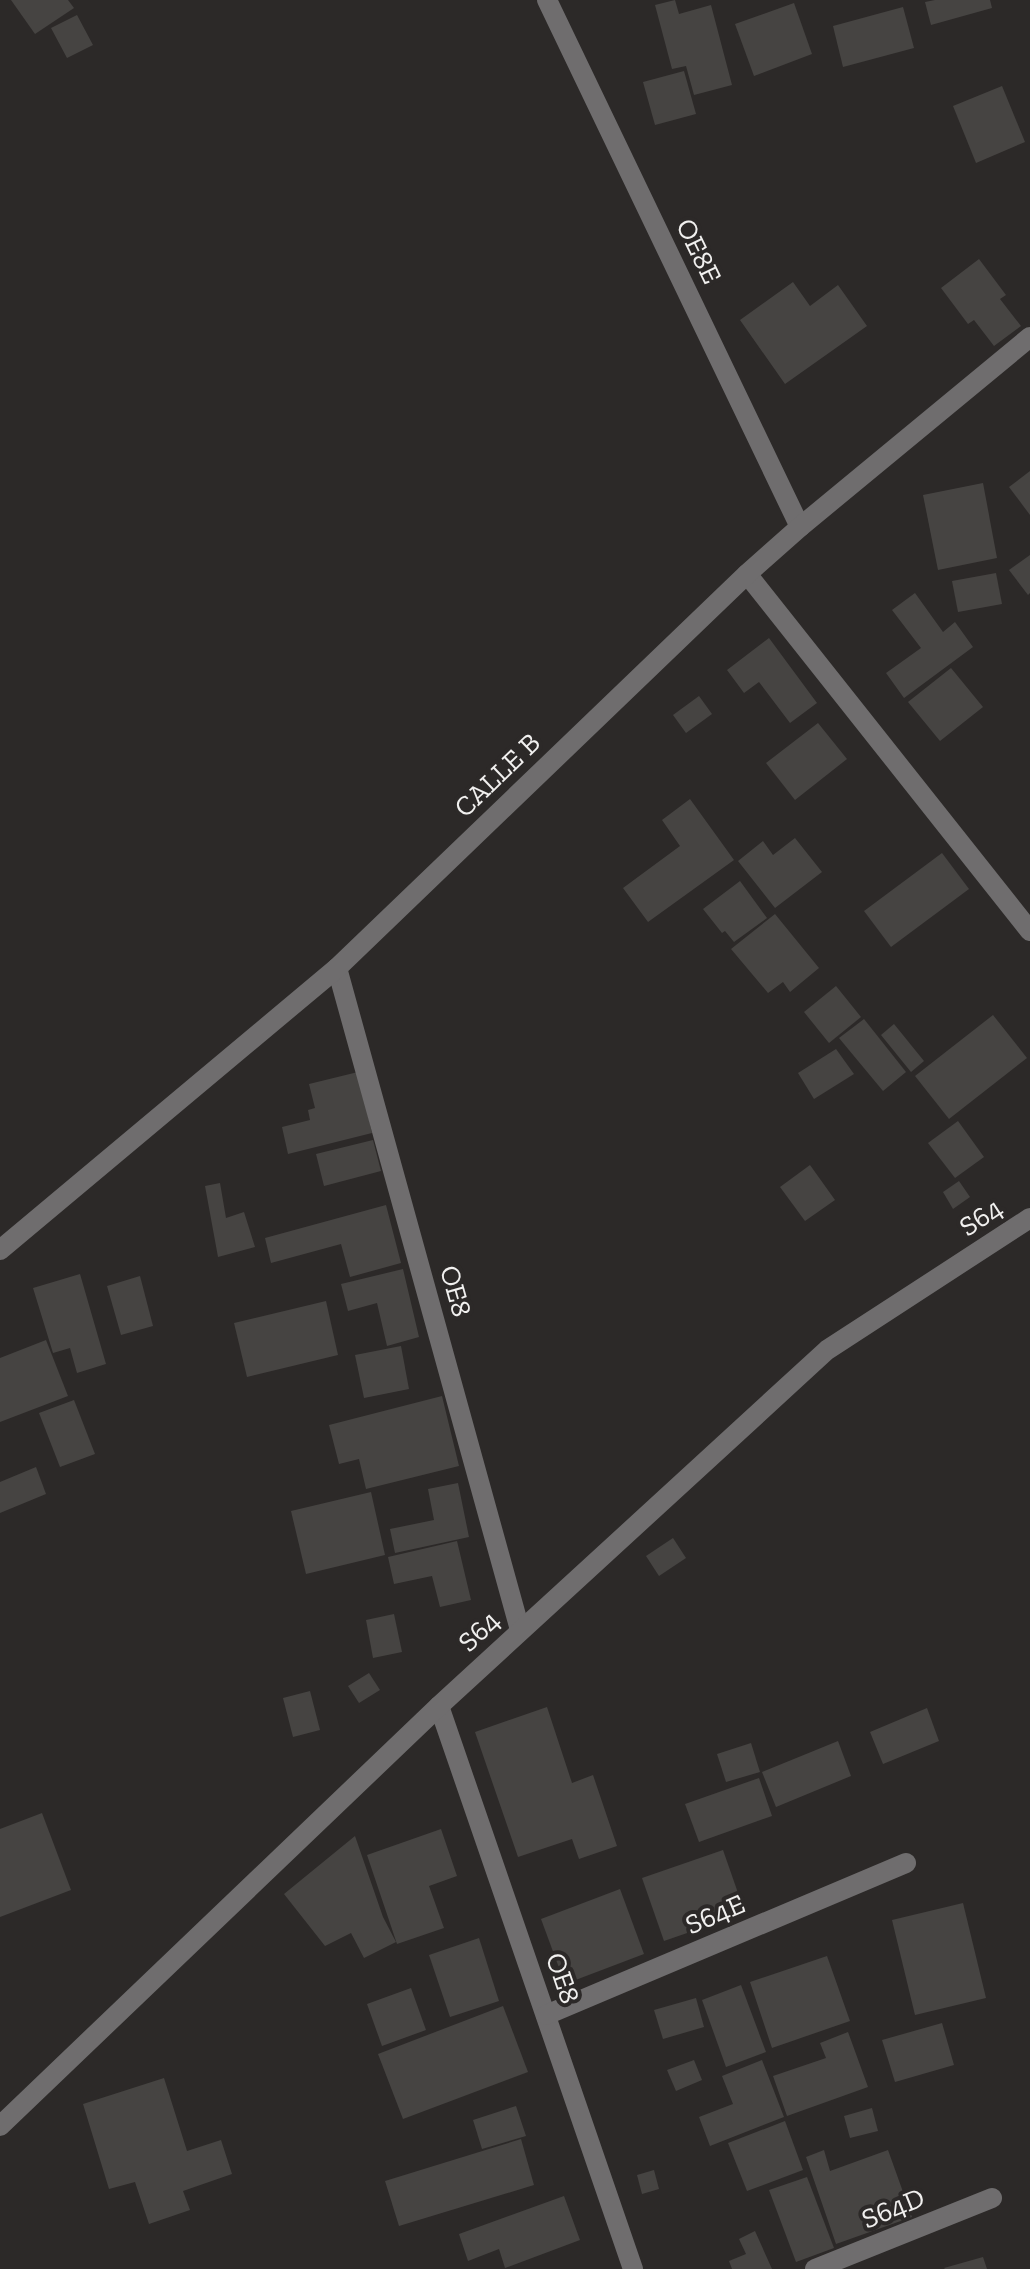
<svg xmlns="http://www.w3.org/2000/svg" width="1030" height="2269" viewBox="0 0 1030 2269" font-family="'Zilla Slab',serif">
  <rect width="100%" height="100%" fill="#2c2928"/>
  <g fill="#464442">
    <polygon points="11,0 68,0 74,8 35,34"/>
    <polygon points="675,0 679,14 711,5 732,85 694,95 686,66 672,69 655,5"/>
    <polygon points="935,0 990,0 992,8 931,25 925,2"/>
    <polygon points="794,3 812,54 754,76 735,24"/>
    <polygon points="903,7 914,48 843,67 833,26"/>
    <polygon points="77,15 93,45 67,58 51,28"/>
    <polygon points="684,71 696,114 655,125 643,82"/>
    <polygon points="1002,86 1025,142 976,163 953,106"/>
    <polygon points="979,259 1006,295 1000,299 1021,326 994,346 974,320 968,324 941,288"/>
    <polygon points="793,282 810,306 838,285 867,326 785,384 740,320"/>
    <polygon points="1030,471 1030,515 1009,487"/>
    <polygon points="983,483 997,558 938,570 923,495"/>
    <polygon points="1030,555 1030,593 1028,595 1009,570"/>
    <polygon points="996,573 1002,604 958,612 952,581"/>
    <polygon points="915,593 943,632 955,622 973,647 904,698 886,673 921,648 892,610"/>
    <polygon points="769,638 817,703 790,723 759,682 744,693 727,670"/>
    <polygon points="951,668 983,707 940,741 908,702"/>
    <polygon points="699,696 712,714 686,733 673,715"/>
    <polygon points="818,723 847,759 795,800 766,763"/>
    <polygon points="690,799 734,860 648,922 623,888 680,846 662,820"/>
    <polygon points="795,838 822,872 775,908 738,861 763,841 773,855"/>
    <polygon points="942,853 969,889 891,947 864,911"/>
    <polygon points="740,881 767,918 734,942 725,931 722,933 703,909"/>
    <polygon points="775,914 819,968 790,992 783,982 768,993 731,949"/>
    <polygon points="836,986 861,1017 829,1043 804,1012"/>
    <polygon points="993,1015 1027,1058 949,1119 915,1076"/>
    <polygon points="864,1019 906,1072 883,1091 839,1038"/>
    <polygon points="894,1024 924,1061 911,1072 881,1035"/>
    <polygon points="836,1049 854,1074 814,1099 798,1073"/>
    <polygon points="358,1072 372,1133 288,1154 282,1127 310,1120 308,1110 315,1108 309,1084"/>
    <polygon points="958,1121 984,1157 955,1178 928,1143"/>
    <polygon points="373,1140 381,1171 324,1186 316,1154"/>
    <polygon points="810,1165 835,1200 805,1221 780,1187"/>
    <polygon points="959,1181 970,1197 953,1209 943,1192"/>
    <polygon points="220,1183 226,1218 244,1212 255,1247 218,1257 205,1186"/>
    <polygon points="386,1205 401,1263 350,1277 341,1244 271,1263 265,1238"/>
    <polygon points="403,1269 419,1337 387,1346 377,1303 348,1311 341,1284"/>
    <polygon points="80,1274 106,1364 77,1373 70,1348 53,1353 33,1288"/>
    <polygon points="140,1276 153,1326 121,1335 107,1286"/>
    <polygon points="326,1301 338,1355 247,1377 234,1323"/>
    <polygon points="46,1340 68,1396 0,1422 0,1358"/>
    <polygon points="401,1346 409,1389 364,1398 355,1355"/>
    <polygon points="442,1396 459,1466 366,1489 359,1459 339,1464 329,1425"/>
    <polygon points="74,1400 95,1454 60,1467 39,1413"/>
    <polygon points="36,1467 46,1494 0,1513 0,1482"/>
    <polygon points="458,1483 469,1537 395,1553 390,1529 434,1520 428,1489"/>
    <polygon points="371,1492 385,1555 306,1574 291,1511"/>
    <polygon points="673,1538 686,1558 659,1576 646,1556"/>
    <polygon points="457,1541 471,1600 440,1607 432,1576 394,1584 388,1557"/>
    <polygon points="394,1614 402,1652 373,1658 366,1620"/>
    <polygon points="369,1673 380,1690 359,1703 348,1686"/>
    <polygon points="310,1691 320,1730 293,1737 283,1698"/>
    <polygon points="547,1707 572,1783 593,1775 617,1846 579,1859 572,1839 518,1857 475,1732"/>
    <polygon points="927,1708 939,1741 883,1764 870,1732"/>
    <polygon points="838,1741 851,1776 776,1807 762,1772"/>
    <polygon points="751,1743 760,1772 726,1782 717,1754"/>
    <polygon points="759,1778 772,1816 699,1842 685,1804"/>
    <polygon points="42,1813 71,1890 0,1917 0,1829"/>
    <polygon points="441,1829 457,1876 429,1886 444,1928 397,1944 367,1855"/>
    <polygon points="355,1836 383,1917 396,1942 364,1958 351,1933 325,1946 284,1894"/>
    <polygon points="723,1850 745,1913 664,1941 642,1878"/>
    <polygon points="620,1889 644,1954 565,1984 541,1919"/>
    <polygon points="963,1903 986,1998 915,2015 892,1920"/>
    <polygon points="479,1938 499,2001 450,2017 429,1955"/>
    <polygon points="827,1956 850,2021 772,2048 750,1982"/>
    <polygon points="741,1985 766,2052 726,2067 702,2000"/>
    <polygon points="411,1988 426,2030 382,2046 367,2004"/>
    <polygon points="696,1998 704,2027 663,2039 654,2010"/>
    <polygon points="503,2006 528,2072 403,2119 378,2054"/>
    <polygon points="942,2023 954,2065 895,2082 882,2040"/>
    <polygon points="848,2032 868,2087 787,2116 773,2076 826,2058 820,2043"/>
    <polygon points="694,2060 702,2080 676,2091 667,2070"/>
    <polygon points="762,2060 784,2117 710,2146 699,2117 733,2104 722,2076"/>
    <polygon points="164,2078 187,2151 221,2140 232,2174 183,2191 190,2210 149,2224 135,2182 109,2189 83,2104"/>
    <polygon points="516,2106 526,2136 482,2149 473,2120"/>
    <polygon points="872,2108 878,2131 850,2138 844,2116"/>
    <polygon points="785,2121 803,2170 747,2191 728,2143"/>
    <polygon points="521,2139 534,2185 399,2226 385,2181"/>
    <polygon points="824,2150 830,2171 888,2150 912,2217 836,2244 806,2157"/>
    <polygon points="654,2170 659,2189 642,2194 637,2175"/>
    <polygon points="807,2177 834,2248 796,2262 769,2190"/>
    <polygon points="564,2196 580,2240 505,2268 499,2249 468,2261 459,2234"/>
    <polygon points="755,2231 772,2269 732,2269 729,2261 746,2254 739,2239"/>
    <polygon points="983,2257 987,2269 945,2269 944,2268"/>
  </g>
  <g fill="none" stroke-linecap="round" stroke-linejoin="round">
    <g stroke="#6f6d6e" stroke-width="20">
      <polyline points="547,0 800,527"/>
      <polyline points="747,574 1030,931"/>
      <polyline points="337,968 520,1630"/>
      <polyline points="0,1250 337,968 747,574 800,527 1030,337"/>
      <polyline points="439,1706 633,2269"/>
      <polyline points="546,2015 906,1863"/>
      <polyline points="0,2126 439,1706 827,1350 1030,1218"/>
      <polyline points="815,2269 992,2198"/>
    </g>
  </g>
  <g text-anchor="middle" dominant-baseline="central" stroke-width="8" stroke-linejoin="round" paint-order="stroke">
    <g font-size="28" fill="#f1f0ef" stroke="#2c2928">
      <text transform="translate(699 251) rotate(64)">OE8E</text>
      <text transform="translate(497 775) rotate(-44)">CALLE B</text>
      <text transform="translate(981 1217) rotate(-33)">S64</text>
      <text transform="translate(456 1291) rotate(74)">OE8</text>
      <text transform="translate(479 1631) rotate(-43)">S64</text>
      <text transform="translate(715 1914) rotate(-23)">S64E</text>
      <text transform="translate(563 1978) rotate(71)">OE8</text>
      <text transform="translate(893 2208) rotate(-22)">S64D</text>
    </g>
  </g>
</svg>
